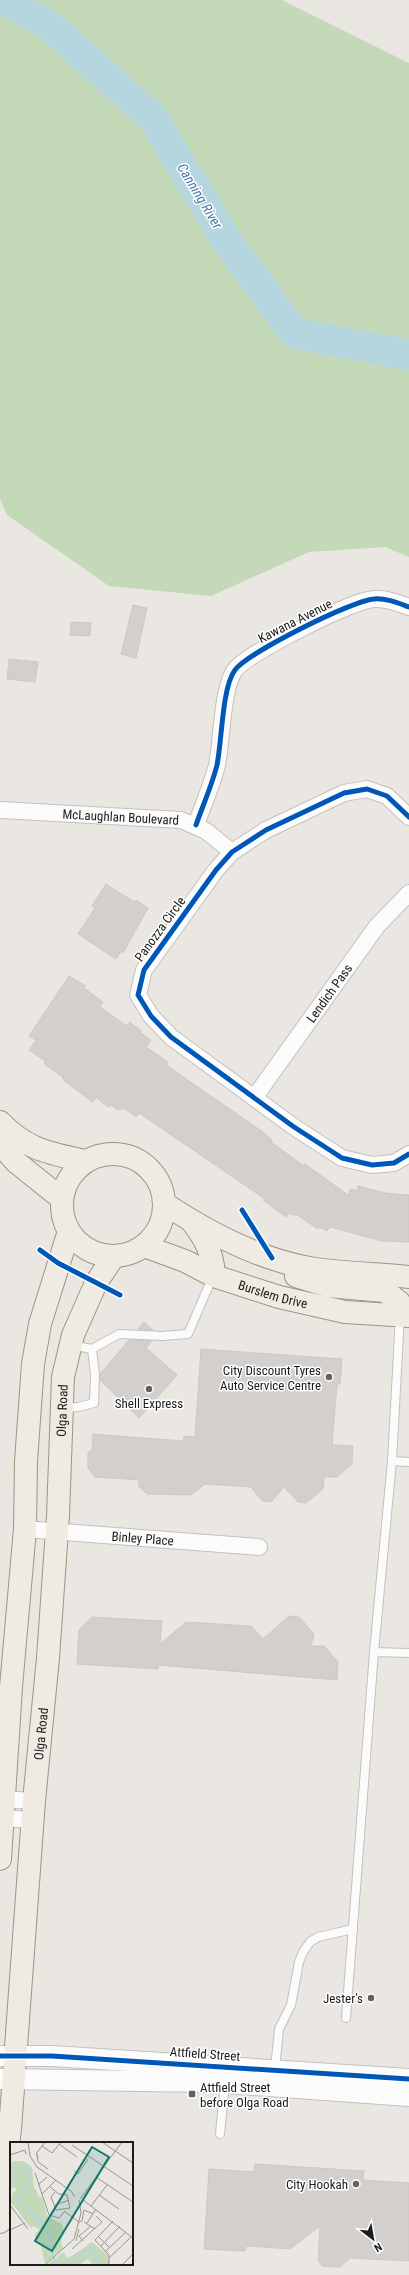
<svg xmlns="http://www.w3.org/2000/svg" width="409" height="2275" viewBox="0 0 409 2275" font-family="'Roboto Condensed',sans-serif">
  <rect width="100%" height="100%" fill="#eae7e3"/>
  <polygon fill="#c4d9b7" points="0,0 282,0 409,63 409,557 385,547 309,552 211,596 109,586 7,515 0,499"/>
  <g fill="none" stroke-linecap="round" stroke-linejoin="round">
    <polyline stroke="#b5d6de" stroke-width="31" points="4,0 49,25 153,118 227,241 294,333 409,355"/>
  </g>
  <g fill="#d2cfcc" stroke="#cdc8c4">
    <polygon points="133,605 147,608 136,658 121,654"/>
    <polygon points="71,622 91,623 90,636 70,635"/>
    <polygon points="9,659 38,662 35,682 7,679"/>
    <polygon points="106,884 134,902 136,900 148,908 123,953 121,951 116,959 78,934 95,908 92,906"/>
    <polygon points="69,976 86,986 84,988 103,1002 100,1007 127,1026 130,1022 141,1031 140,1032 151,1040 146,1047 168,1062 167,1064 169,1067 263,1132 272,1140 271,1142 304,1166 305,1164 348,1195 350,1189 357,1191 358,1186 385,1193 409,1195 409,1242 382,1241 330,1227 327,1231 319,1227 318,1229 296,1214 294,1216 289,1213 286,1217 263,1200 265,1199 139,1113 136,1117 124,1108 118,1110 111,1105 108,1107 96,1097 93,1102 63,1080 64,1078 44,1064 45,1061 29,1050 36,1040 29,1036"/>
    <polygon points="144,1322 153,1330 138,1329"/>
    <polygon points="129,1340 152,1341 146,1348 177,1375 139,1418 100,1380 100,1374"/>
    <polygon points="201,1349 342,1359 340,1384 337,1384 332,1445 353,1446 352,1464 337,1477 324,1477 323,1489 306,1503 298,1502 284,1487 271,1502 262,1501 251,1487 205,1484 191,1495 147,1494 139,1487 139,1480 95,1477 88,1468 88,1453 92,1450 93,1434 183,1441 184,1436 195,1437"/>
    <polygon points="289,1616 299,1617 314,1634 311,1646 324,1646 338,1662 337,1680 158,1665 158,1669 77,1664 79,1630 92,1617 162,1621 160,1644 186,1622 251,1626 263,1639"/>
    <polygon points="255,2164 364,2171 363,2180 409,2183 409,2261 350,2258 340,2267 322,2266 318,2260 320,2226 290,2249 246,2246 245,2251 204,2249 209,2169 254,2172"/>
  </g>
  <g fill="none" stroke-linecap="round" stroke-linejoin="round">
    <defs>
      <g id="service">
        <polyline points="71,1345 92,1349 119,1334 162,1336 188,1334 213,1276"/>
        <polyline points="63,1408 78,1407 94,1403 95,1375 92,1349"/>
        <polyline points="392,1461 400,1316"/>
        <polyline points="374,1652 392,1461 409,1462"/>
        <polyline points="346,2018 374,1652 409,1653"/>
        <polyline points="275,2069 279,2029 291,2005 299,1962 303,1952 310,1942 318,1937 353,1929"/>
        <polyline points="220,2134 225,2082"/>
      </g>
      <g id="minor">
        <path id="s1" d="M0,810l181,10 25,11 26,21"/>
        <polyline points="409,817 387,796 367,789 344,793 266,830 232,852 216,870 144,970 138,995 151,1016 171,1037 294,1127 342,1158 372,1165 394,1163 409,1154"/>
        <path d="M196,825c7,-20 16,-40 21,-60 5,-24 5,-78 18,-95 12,-17 118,-70 139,-71 12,-1 24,4 35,8"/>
        <path id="s2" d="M254,1098l123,-172 32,-33"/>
        <path id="s3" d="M25,1529l234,18"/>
        <polyline points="0,1799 34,1801"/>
        <polyline points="0,1818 33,1820"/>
      </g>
      <g id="tertiary">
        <polyline points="0,2056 52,2056 409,2079"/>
        <polyline points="0,2079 210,2082 409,2096"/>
      </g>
      <g id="primary">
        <path d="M0,1122c27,28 49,31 85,39"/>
        <polyline points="0,1144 16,1162 62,1199"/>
        <circle cx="113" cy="1205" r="51"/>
        <path d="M165,1204c44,29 97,57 150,65 31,4 63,5 94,8"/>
        <path d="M193,1223c13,17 20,31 21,53"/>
        <path id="s4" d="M144,1246l41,15 29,15 65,21 66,15 64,4"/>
        <polyline points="296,1276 328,1286 385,1291 399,1302 400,1316"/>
        <polyline points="0,1859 11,1687 25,1529 26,1461 33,1364 40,1324 69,1231"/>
        <path id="s5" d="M0,2222l10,-93 24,-328 14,-143 10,-142 5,-139 10,-42 23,-52 18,-27"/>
      </g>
    </defs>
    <use href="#service" stroke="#c2c1bf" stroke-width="10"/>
    <use href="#minor" stroke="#c2c1bf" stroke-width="18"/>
    <use href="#tertiary" stroke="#c2c1bf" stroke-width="22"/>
    <use href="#primary" stroke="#9f9480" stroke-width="24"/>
    <use href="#service" stroke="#fcfbfb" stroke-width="8"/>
    <use href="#minor" stroke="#fcfbfb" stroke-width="16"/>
    <use href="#tertiary" stroke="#fcfbfb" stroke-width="20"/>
    <use href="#primary" stroke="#efeae2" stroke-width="22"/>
    <defs>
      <g id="cycleway">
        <polyline points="409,817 387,796 367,789 344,793 266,830 232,852 216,870 144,970 138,995 151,1016 171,1037 294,1127 342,1158 372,1165 394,1163 409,1154"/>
        <path d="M196,825c7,-20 16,-40 21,-60 5,-24 5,-78 18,-95 12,-17 118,-70 139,-71 12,-1 24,4 35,8"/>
        <polyline points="242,1210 272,1258"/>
        <polyline points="40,1250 58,1263 120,1295"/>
        <polyline points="0,2056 52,2056 409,2079"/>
      </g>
    </defs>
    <use href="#cycleway" stroke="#fff" stroke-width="8"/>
    <use href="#cycleway" stroke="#0057b8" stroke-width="5"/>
  </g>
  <g fill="#636261" stroke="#fff" stroke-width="1.5">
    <circle cx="329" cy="1377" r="4"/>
    <circle cx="149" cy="1389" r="4"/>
    <circle cx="371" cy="1998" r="4"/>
    <rect x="188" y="2090" width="8" height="8" rx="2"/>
    <circle cx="356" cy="2184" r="4"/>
  </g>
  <g text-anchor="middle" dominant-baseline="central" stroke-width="3" stroke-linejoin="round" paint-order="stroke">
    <g font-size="13" fill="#1b1b1b" stroke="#fff">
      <text transform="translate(295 621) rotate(-27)">Kawana Avenue</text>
      <text stroke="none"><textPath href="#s1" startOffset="121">McLaughlan Boulevard</textPath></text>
      <text transform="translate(160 929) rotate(-54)">Panozza Circle</text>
      <text stroke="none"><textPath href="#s2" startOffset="129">Lendich Pass</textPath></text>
      <text stroke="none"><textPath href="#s4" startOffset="138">Burslem Drive</textPath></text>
      <text stroke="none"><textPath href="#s5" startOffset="814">Olga Road</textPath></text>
      <text stroke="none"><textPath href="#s3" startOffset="118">Binley Place</textPath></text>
      <text stroke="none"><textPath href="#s5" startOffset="490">Olga Road</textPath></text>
      <text transform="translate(205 2054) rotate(4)">Attfield Street</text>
    </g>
    <g font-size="13" fill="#1b1b1b" stroke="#fff" text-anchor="end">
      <text x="321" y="1370">City Discount Tyres<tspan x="321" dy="15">Auto Service Centre</tspan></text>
      <text x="149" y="1403" text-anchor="middle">Shell Express</text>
      <text x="363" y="1998">Jester’s</text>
      <text x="200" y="2087" text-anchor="start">Attfield Street<tspan x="200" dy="15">before Olga Road</tspan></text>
      <text x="348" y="2184">City Hookah</text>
    </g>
    <g font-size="14" font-style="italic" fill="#4779aa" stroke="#fff">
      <text transform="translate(200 196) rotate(59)">Canning River</text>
    </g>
  </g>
  <g transform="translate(10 2142)">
    <rect width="123" height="123" fill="#eae7e3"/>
    <path d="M5,19h8l9,6 2,20 6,11 1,-2 2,3 4,17 15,8 2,6 -3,13 2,5 -18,16 -4,-18 -6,-9v-4l5,-3 -7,-4 -2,2 -20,-26 2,-10 4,-2 -3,-3 -4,3v-27zM82,100l16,13 1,10h-16l-5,-6 -9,6h-32l15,-12h3l1,5 4,-1z" fill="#c4d9b7"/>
    <path fill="none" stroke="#b5d6de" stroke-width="2" d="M0,27l16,-2 4,5 -3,12 -10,17 11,7 20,22 1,13 7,22M57,123l23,-18 5,1 1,17"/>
    <path fill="none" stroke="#979593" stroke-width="1" d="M18,0l2,14 7,11 34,24 4,6M92,0l31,21M49,2l18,13M62,3l61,41M32,4l10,7 9,-11M26,12l9,-12M0,13l15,-5 1,4M28,16l-1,-4 1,8 10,7M64,29l4,3 10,-15M25,31l14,42 10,3 5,-6M86,35l37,25M28,43l9,-8M40,45l9,7 8,1 3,13 -14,2 -5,-13 4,-5M32,52l14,-14M89,53l20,14M70,57l42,-57M73,58l50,38M0,63l18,24M45,63l14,-5M81,64l16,-21M54,69l15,11 3,-1M72,79l2,-11 9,4M74,80l11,7M77,81l9,-14M0,88l15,-7M88,94l12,12M66,99l3,-12M73,99l-4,-5 12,-10M91,104l19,-20M62,107l30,-27 -6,-6M96,109l20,-19M99,116l22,-21M35,123l29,-26 7,-26 -2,-13M99,123v-10l-14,-15 18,-19M112,123l11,-11"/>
    <path fill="#0f766e" fill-opacity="0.15" stroke="#0f766e" stroke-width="2" d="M82,5l17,10 -57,94 -17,-10z"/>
    <rect width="123" height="123" fill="none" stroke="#1b1b1b" stroke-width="2"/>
  </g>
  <g transform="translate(373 2239) rotate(149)" stroke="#ffffff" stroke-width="3" paint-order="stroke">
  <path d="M0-3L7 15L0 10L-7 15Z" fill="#1b1b1b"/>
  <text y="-6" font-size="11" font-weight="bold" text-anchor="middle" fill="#1b1b1b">N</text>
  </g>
</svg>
